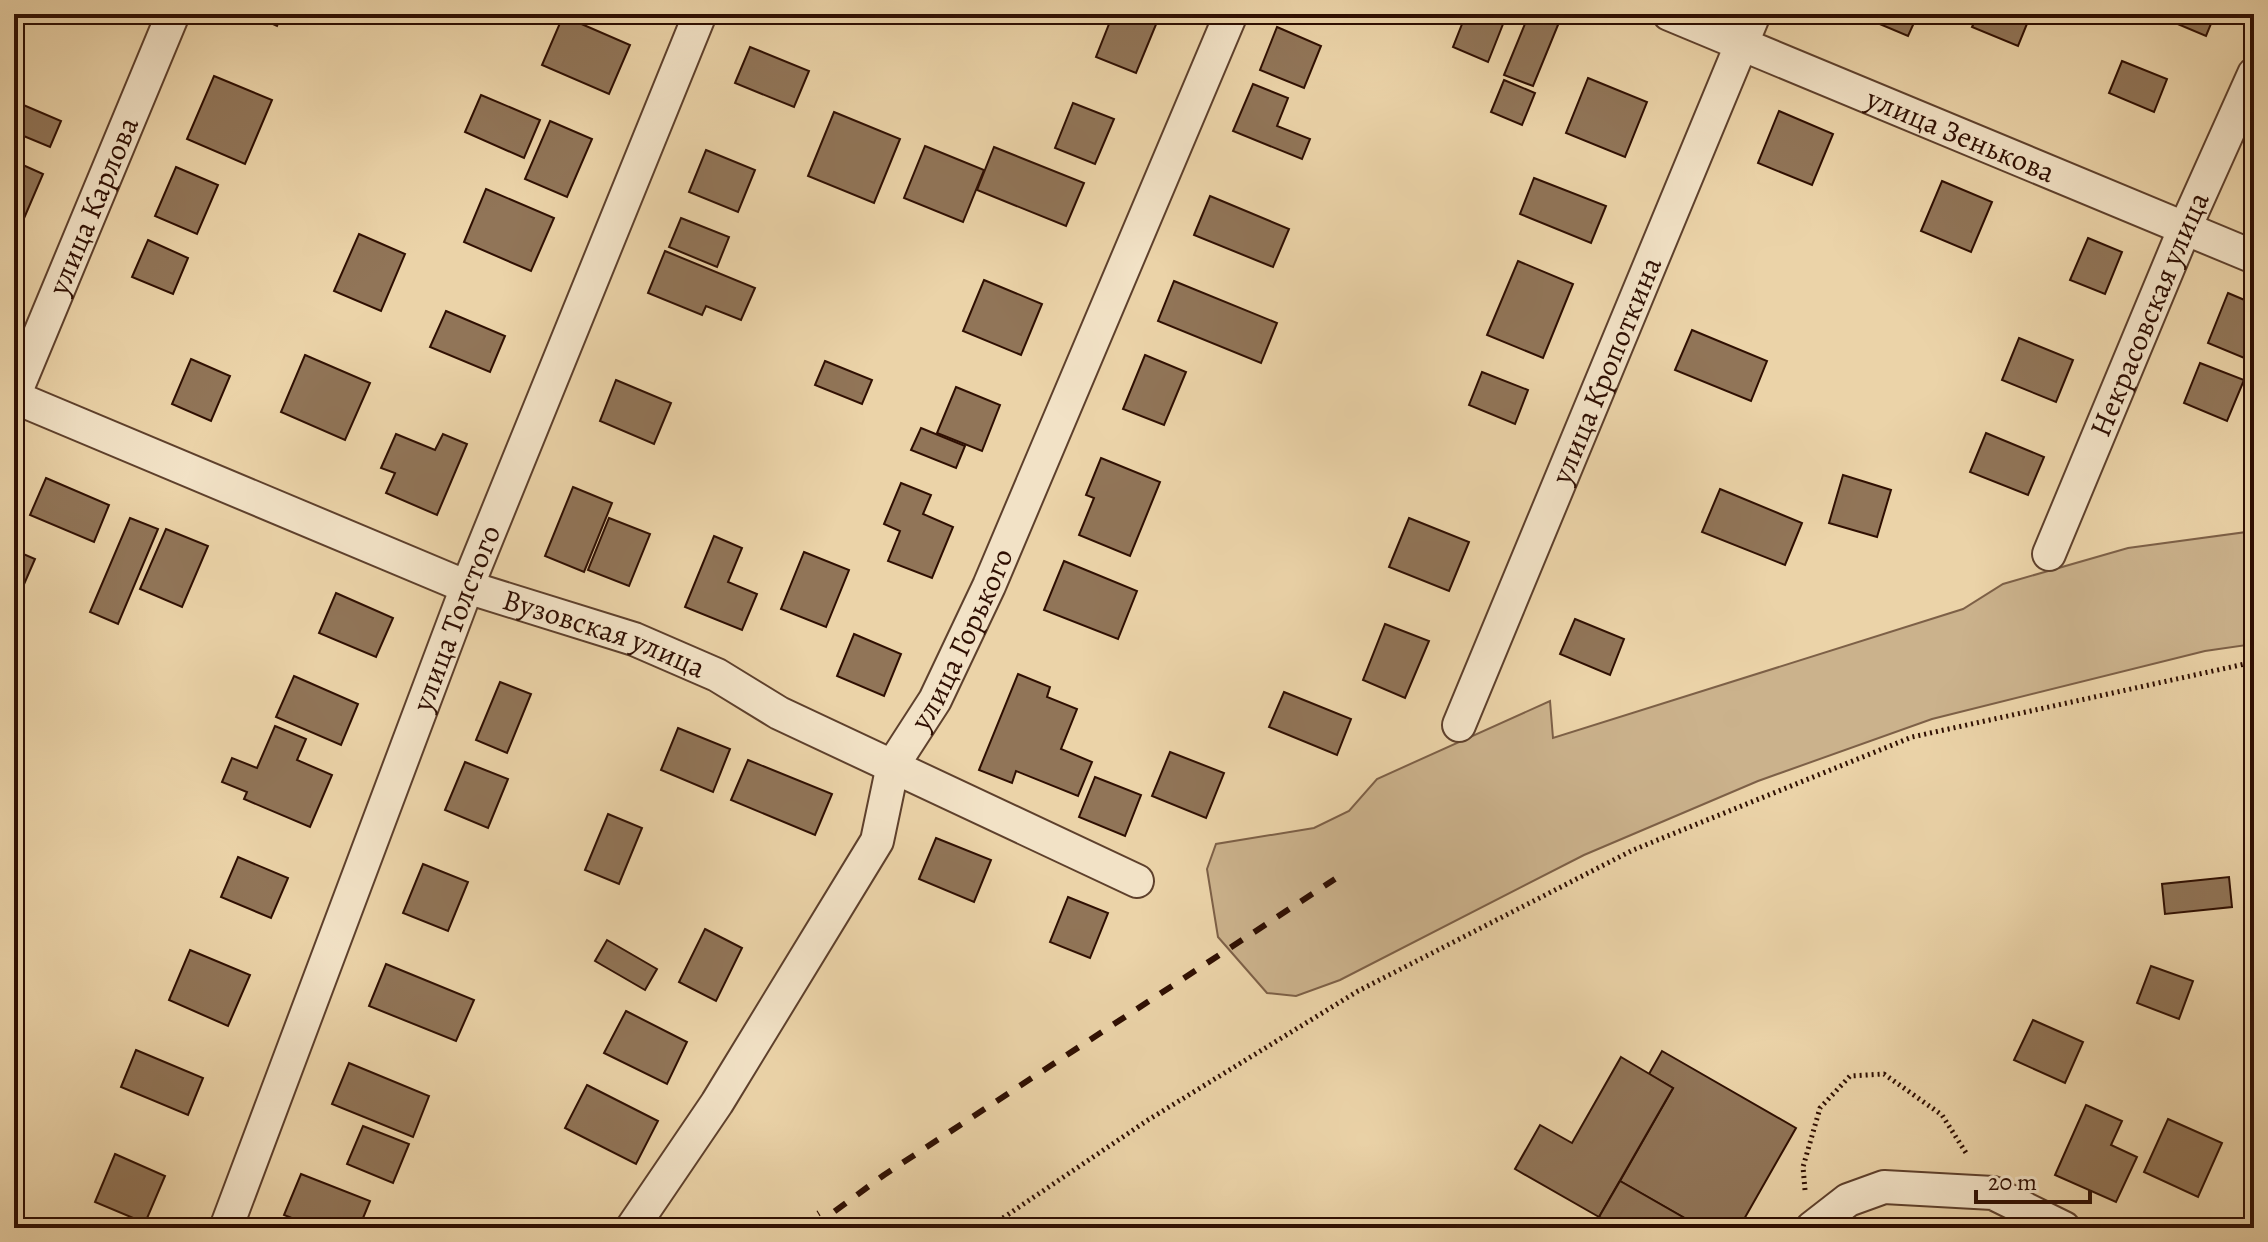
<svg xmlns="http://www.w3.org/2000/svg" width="2268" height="1242" viewBox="0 0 2268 1242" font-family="Alegreya,serif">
  <rect width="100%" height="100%" fill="#ebd3a8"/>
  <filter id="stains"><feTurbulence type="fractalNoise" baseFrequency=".0025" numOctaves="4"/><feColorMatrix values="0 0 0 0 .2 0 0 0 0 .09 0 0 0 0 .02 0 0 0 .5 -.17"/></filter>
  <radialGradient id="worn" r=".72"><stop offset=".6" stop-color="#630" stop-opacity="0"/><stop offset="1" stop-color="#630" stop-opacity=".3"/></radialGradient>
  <polygon fill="#cbb28c" stroke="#7d6047" stroke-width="2" points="2254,531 2254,644 2205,651 1932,719 1758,781 1584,855 1340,980 1296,996 1267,993 1218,937 1207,869 1216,844 1314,828 1349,811 1377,779 1550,701 1553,738 1963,609 2003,584 2128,548"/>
  <g fill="#917558" stroke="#2f0f02" stroke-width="2">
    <polygon points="251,14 282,14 277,26"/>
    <polygon points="1113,14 1137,14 1157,22 1136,73 1096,57"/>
    <polygon points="1466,14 1507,14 1488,62 1453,47"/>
    <polygon points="1529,14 1545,14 1560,20 1533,86 1504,75"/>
    <polygon points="1856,14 1918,14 1908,36"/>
    <polygon points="1978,14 2031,14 2018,46 1972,27"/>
    <polygon points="2154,14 2215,14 2206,36"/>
    <polygon points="563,16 630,45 609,94 542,65"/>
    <polygon points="1277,27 1321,46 1304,88 1260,70"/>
    <polygon points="750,47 809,71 794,107 735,83"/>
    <polygon points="2122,61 2167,79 2154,112 2109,93"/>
    <polygon points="214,76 272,100 245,164 187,139"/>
    <polygon points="1588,78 1647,102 1625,157 1566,133"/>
    <polygon points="1504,80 1535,93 1522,125 1491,112"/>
    <polygon points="1253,84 1288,98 1277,126 1310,139 1302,159 1233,131"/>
    <polygon points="481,95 540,120 524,158 465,132"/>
    <polygon points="14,101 61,121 50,147 14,132"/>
    <polygon points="1073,103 1114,119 1095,164 1055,148"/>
    <polygon points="1779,111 1833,134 1812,185 1758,163"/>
    <polygon points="834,112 900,139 874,203 808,176"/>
    <polygon points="550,121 592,139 567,197 525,179"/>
    <polygon points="925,146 984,170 963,222 904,198"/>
    <polygon points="994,147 1084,183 1066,226 977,190"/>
    <polygon points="706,150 755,170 738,212 689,192"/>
    <polygon points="14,161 43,174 22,223 14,220"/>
    <polygon points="176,167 218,185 197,234 155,216"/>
    <polygon points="1534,178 1606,206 1591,243 1520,214"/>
    <polygon points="1942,181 1992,202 1971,252 1921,231"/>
    <polygon points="486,189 554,218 531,271 464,242"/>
    <polygon points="1210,196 1289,229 1273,267 1194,235"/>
    <polygon points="681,218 729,237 717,267 669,247"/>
    <polygon points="359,234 405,254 381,311 334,291"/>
    <polygon points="2088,238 2122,252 2105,294 2070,280"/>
    <polygon points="148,240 188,258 173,294 132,277"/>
    <polygon points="665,251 755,288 741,320 706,306 702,315 648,293"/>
    <polygon points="1518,261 1573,284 1543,358 1487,335"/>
    <polygon points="984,280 1042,304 1021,355 963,331"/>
    <polygon points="1174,281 1277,323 1261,363 1158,321"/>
    <polygon points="2228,293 2254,304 2254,362 2208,343"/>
    <polygon points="446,311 505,336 490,372 430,347"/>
    <polygon points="1692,330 1767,361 1751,401 1675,370"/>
    <polygon points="2019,338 2073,360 2056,402 2002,380"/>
    <polygon points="305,355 370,383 345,440 281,412"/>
    <polygon points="1145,355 1186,372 1164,425 1123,409"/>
    <polygon points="191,359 230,376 211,421 172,404"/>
    <polygon points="825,361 872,380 862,404 815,385"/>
    <polygon points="2200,363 2244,380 2227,421 2184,403"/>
    <polygon points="1482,372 1528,390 1515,424 1469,405"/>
    <polygon points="616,380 671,403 654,444 600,421"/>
    <polygon points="956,387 1000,405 982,451 937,433"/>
    <polygon points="921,428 965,446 956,468 911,450"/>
    <polygon points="1986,433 2044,457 2028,495 1970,472"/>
    <polygon points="396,434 435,450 443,434 467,444 437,515 386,493 395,473 381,468"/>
    <polygon points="1101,458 1160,482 1130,556 1079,535 1094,498 1086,495"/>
    <polygon points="1843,475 1891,490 1877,537 1829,523"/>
    <polygon points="46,478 109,505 94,542 30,515"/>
    <polygon points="901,483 931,495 923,514 953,527 932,578 888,561 900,531 884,524"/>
    <polygon points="573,487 612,503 584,572 545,556"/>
    <polygon points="1720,489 1802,523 1785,565 1702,532"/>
    <polygon points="130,518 158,529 118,624 90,612"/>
    <polygon points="609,518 650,534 629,586 588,570"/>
    <polygon points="1409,518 1469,542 1449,591 1389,567"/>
    <polygon points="166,529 208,546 182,607 140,589"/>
    <polygon points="714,536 742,548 728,582 757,594 742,630 685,607"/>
    <polygon points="14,550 35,559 15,605 14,605"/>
    <polygon points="804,552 849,570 826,627 781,609"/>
    <polygon points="1064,561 1137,591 1118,639 1044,610"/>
    <polygon points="336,593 393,618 376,657 319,633"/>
    <polygon points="1575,619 1624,639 1610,675 1560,654"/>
    <polygon points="1385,624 1429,641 1405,698 1363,680"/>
    <polygon points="854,634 901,654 884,696 837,676"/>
    <polygon points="1018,674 1050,687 1047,697 1077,709 1061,749 1092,762 1078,796 1016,771 1012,783 979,770"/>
    <polygon points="294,676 358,704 341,745 276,717"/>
    <polygon points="500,682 531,694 507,753 476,740"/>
    <polygon points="1284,692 1351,719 1337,755 1269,727"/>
    <polygon points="275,726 306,739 297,760 332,775 310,827 244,799 247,792 222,782 232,758 257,768"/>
    <polygon points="678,728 730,749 713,792 661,770"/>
    <polygon points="1170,752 1224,773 1206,818 1152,796"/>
    <polygon points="748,760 832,794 815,835 731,800"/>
    <polygon points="465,762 508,779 488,828 445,810"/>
    <polygon points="1095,777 1141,795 1125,836 1079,817"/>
    <polygon points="608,814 642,828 619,884 585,870"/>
    <polygon points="936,838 991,860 974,902 919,879"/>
    <polygon points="238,857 288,878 271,918 221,897"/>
    <polygon points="423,864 468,882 448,931 403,913"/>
    <polygon points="2229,877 2232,907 2165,914 2162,884"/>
    <polygon points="1068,897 1108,913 1090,958 1050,942"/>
    <polygon points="705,929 742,948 716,1001 679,982"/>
    <polygon points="607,940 657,969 645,990 595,961"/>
    <polygon points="190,950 250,975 228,1026 169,1000"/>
    <polygon points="386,964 474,1000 456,1041 369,1006"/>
    <polygon points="2151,966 2193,981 2179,1019 2137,1003"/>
    <polygon points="626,1011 687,1042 667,1084 604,1053"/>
    <polygon points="2033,1020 2083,1042 2065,1083 2014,1060"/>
    <polygon points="136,1050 203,1078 188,1115 121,1087"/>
    <polygon points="1662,1051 1796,1128 1739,1228 1702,1228 1620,1181 1673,1088 1649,1074"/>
    <polygon points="1621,1057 1673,1088 1599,1217 1515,1169 1540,1125 1572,1143"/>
    <polygon points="349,1063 429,1096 413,1137 332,1104"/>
    <polygon points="587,1085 658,1121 636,1164 565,1128"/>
    <polygon points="2086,1105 2122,1121 2111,1145 2137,1157 2116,1202 2055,1175"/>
    <polygon points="2168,1119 2222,1143 2198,1197 2144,1172"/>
    <polygon points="363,1126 409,1144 393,1183 347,1164"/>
    <polygon points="115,1154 165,1176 145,1223 95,1202"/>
    <polygon points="301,1174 370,1201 359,1228 317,1228 284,1215"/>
    <polygon points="1620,1181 1702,1228 1623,1228 1599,1217"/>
  </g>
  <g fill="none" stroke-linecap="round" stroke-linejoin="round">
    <defs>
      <g id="street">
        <path id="s1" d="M1669,14l585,243"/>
        <path id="s2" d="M14,396l159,-382"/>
        <path id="s3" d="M14,397l453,190 167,52 83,36 62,38 358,168"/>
        <path id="s4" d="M2049,554l135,-324 70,-156"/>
        <path id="s5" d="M1459,725l295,-711"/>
        <path id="s6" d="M226,1228l241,-641 233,-573"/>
        <path id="s7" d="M632,1228l85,-125 160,-262 16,-76 42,-65 54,-114 242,-572"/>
        <polyline points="1812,1228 1848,1200 1884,1187 1993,1193 2064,1228"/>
      </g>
    </defs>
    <use href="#street" stroke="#5e402c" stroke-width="36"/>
    <g stroke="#2f0f02" stroke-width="5" stroke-dasharray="2 4" stroke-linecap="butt">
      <polyline points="1805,1190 1803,1167 1820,1108 1850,1076 1884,1074 1942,1115 1968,1156"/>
      <polyline points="988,1228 1148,1120 1358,991 1633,850 1912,737 2254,662"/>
    </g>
    <use href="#street" stroke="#f2e2c6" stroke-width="32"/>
    <g stroke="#2f0f02" stroke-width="6" stroke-dasharray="14 14" stroke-linecap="butt">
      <polyline points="794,1228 819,1213"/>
      <polyline points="812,1228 884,1175 1335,879"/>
    </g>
  </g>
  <g text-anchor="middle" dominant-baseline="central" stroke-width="7" stroke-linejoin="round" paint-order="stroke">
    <g font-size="30" fill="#2f0f02" stroke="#f2e2c6">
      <text stroke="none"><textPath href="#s1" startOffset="316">улица Зенькова</textPath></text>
      <text stroke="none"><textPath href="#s2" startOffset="206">улица Карлова</textPath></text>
      <text stroke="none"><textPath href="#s4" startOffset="260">Некрасовская улица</textPath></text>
      <text stroke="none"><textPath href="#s5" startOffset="384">улица Кропоткина</textPath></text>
      <text stroke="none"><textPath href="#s6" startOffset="652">улица Толстого</textPath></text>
      <text stroke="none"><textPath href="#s3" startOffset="636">Вузовская улица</textPath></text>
      <text stroke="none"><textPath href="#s7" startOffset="680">улица Горького</textPath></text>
    </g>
  </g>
  <rect width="2268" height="1242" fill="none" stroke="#ebd3a8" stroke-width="48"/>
  <rect x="16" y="16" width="2236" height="1210" fill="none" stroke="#2f0f02" stroke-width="4"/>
  <rect x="24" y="24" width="2220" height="1194" fill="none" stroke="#2f0f02" stroke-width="2"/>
  <path d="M1976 1190v12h114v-12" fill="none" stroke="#2f0f02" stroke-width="4"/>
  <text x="1988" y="1190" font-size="24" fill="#2f0f02" stroke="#f2e2c6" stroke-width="6" paint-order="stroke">20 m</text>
  <rect width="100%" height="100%" filter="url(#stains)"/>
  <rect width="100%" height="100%" fill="url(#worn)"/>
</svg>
